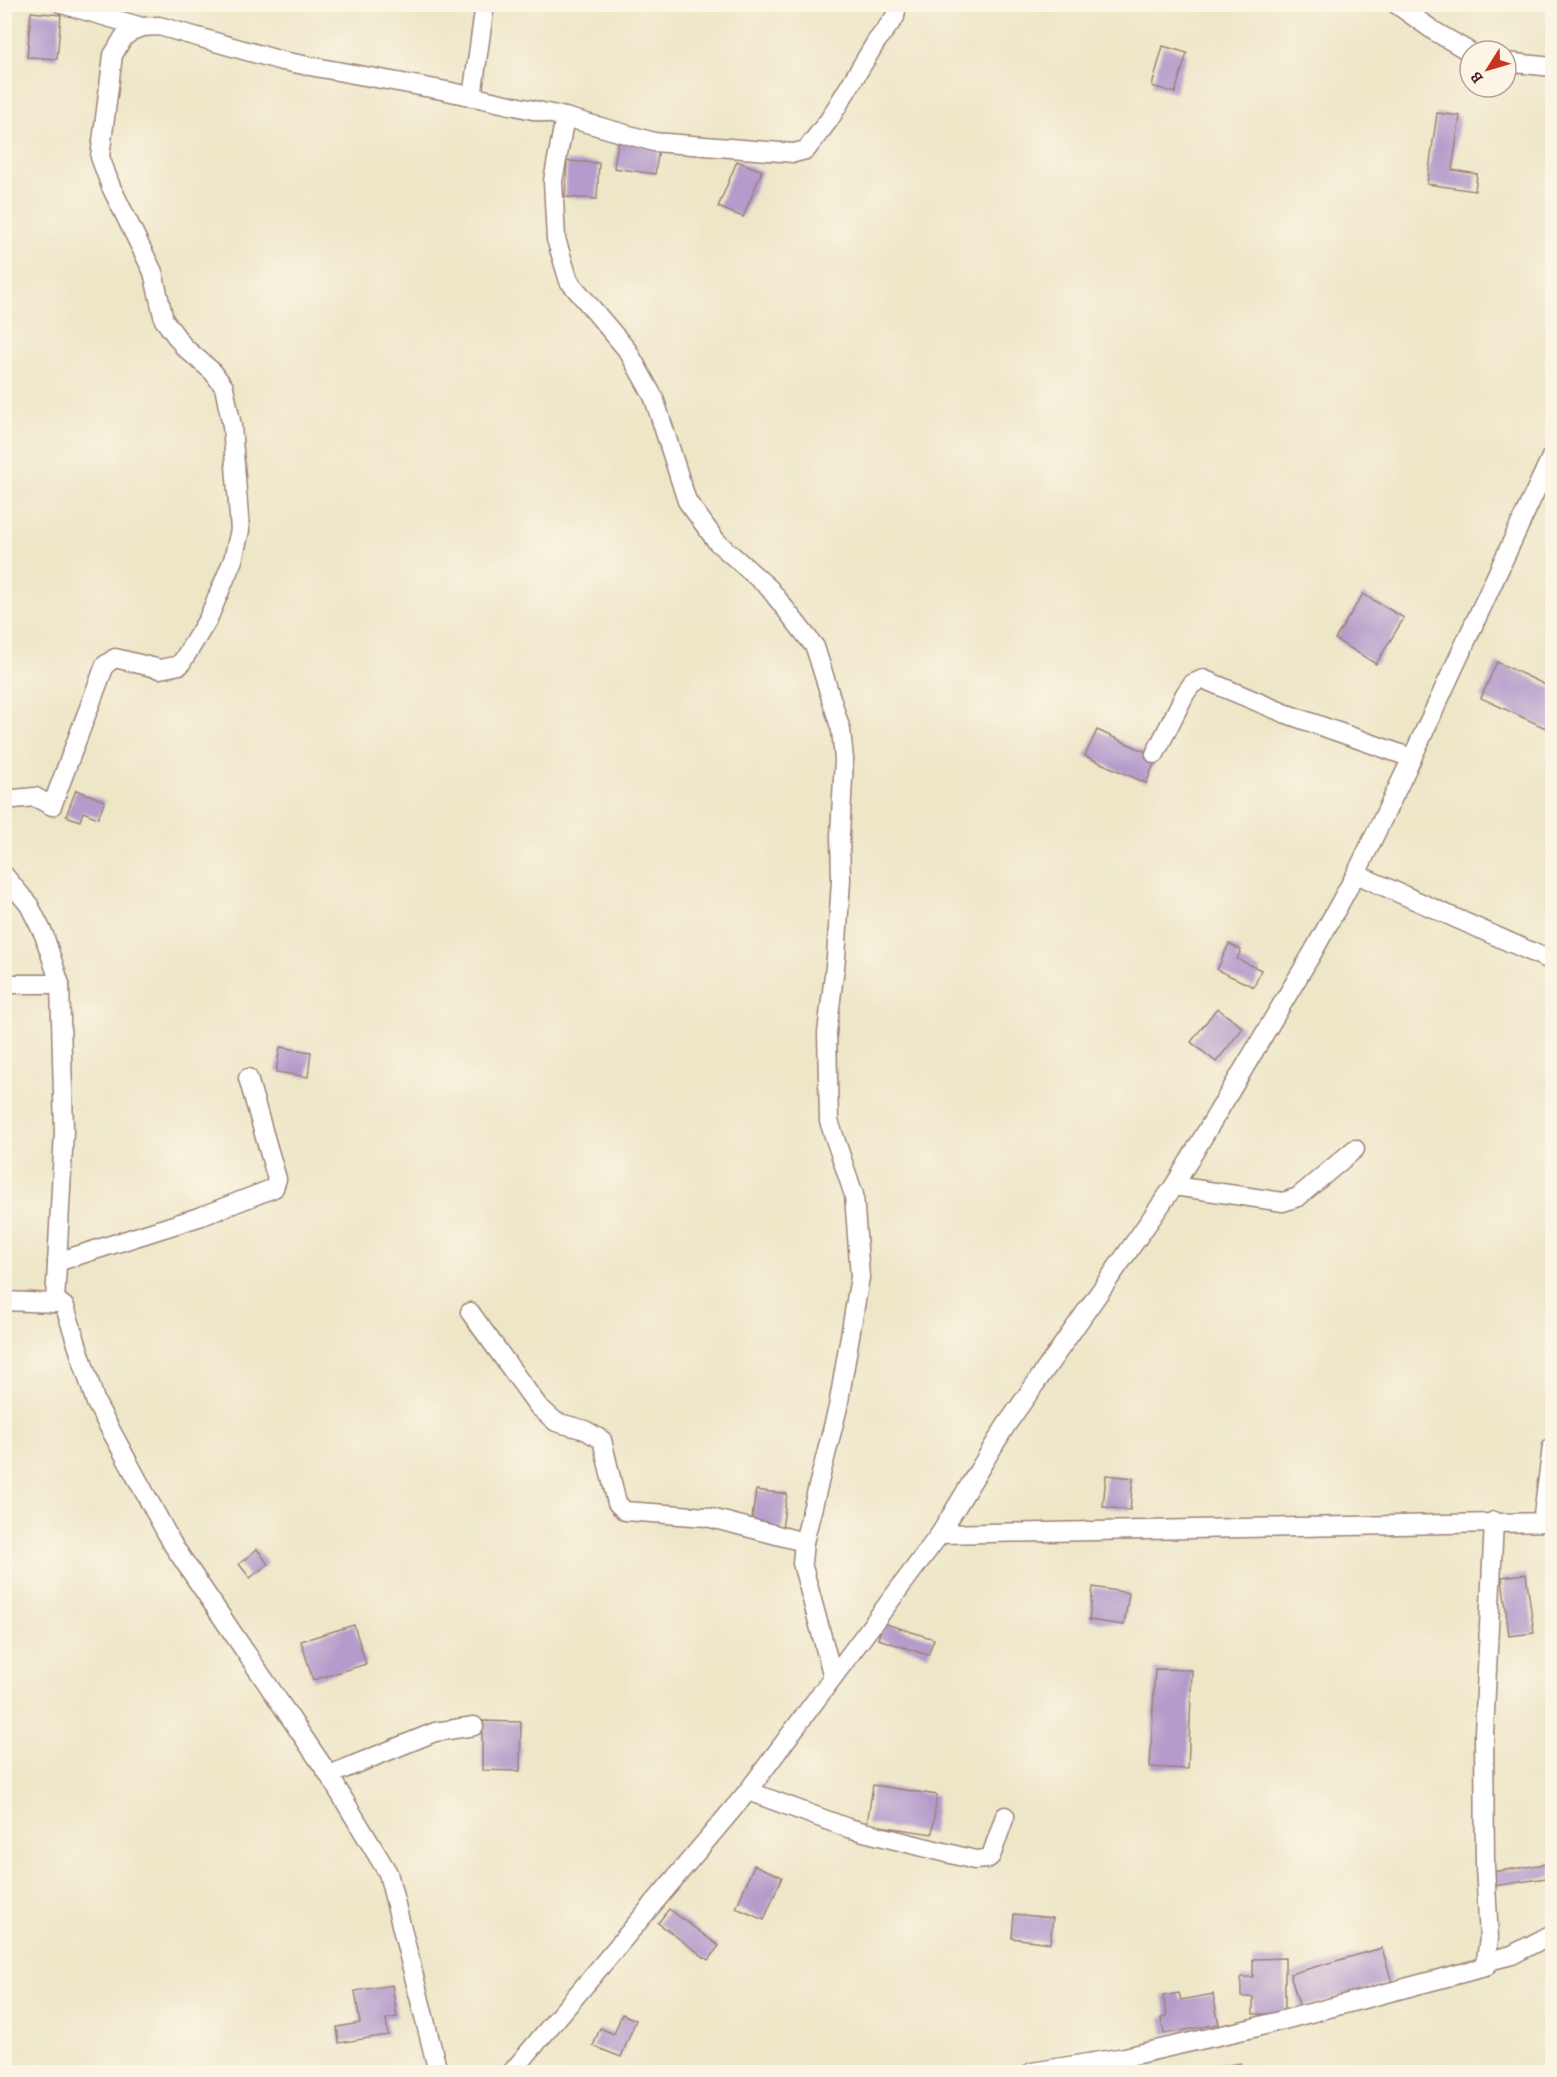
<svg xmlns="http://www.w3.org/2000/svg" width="1557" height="2077" viewBox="0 0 1557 2077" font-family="Alegreya,serif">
  <rect width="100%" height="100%" fill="#fcf5e5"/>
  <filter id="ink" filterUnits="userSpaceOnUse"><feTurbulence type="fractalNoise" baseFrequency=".0167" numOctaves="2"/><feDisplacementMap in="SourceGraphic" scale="12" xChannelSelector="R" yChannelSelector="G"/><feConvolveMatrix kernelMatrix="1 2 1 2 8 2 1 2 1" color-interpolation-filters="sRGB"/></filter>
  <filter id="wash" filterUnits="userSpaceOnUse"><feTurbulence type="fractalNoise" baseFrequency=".008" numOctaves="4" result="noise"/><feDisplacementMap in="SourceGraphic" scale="24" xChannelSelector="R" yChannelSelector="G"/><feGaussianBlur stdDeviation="1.35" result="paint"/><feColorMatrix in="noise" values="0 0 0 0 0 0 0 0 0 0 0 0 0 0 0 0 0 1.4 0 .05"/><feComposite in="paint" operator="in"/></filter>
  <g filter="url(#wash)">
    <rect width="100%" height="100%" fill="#ede6c7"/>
    <g id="blocks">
      <g fill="#b49bcb">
        <polygon points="31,12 61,15 57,59 27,57"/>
        <polygon points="1163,46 1187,53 1175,93 1152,86"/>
        <polygon points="1437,113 1460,116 1452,170 1477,174 1475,191 1427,184"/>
        <polygon points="618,141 659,148 655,174 614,168"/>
        <polygon points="567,161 599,163 597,199 565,197"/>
        <polygon points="737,161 762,171 743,217 718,207"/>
        <polygon points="1363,594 1404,618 1376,664 1335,639"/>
        <polygon points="1497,662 1552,688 1552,731 1481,698"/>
        <polygon points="1097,730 1157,757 1146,783 1085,756"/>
        <polygon points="76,790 105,801 98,818 83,812 80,821 66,816"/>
        <polygon points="1229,944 1241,950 1237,959 1261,970 1254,987 1217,970"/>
        <polygon points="1217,1008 1243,1028 1216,1062 1191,1042"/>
        <polygon points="280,1047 311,1052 308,1077 276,1072"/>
        <polygon points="1106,1475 1133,1478 1130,1510 1103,1507"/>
        <polygon points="756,1490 787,1494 782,1529 751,1525"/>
        <polygon points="257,1549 268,1564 250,1578 239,1564"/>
        <polygon points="1526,1574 1534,1633 1509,1636 1502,1577"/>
        <polygon points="1093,1587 1129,1593 1124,1625 1089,1620"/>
        <polygon points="883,1623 934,1639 928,1655 878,1639"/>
        <polygon points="354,1625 366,1664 313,1680 301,1641"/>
        <polygon points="1155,1669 1192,1670 1188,1769 1150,1767"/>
        <polygon points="482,1721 521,1722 520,1771 482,1770"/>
        <polygon points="873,1785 937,1795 932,1834 867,1824"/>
        <polygon points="1552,1863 1552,1877 1494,1886 1492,1872"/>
        <polygon points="754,1865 782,1877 764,1920 736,1908"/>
        <polygon points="669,1909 719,1946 708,1960 658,1923"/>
        <polygon points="1014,1914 1053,1918 1050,1943 1012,1938"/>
        <polygon points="1382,1948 1392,1982 1300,2008 1290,1974"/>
        <polygon points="1285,1958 1285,2014 1253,2014 1253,1997 1241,1997 1241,1977 1253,1977 1253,1959"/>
        <polygon points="392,1985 397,2017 386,2019 388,2035 339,2043 337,2027 360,2023 355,1991"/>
        <polygon points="1179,1993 1181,2000 1213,1994 1219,2024 1164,2034 1161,2018 1167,2016 1163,1996"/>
        <polygon points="622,2014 636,2020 621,2057 593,2046 600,2028 614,2034"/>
        <polygon points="1240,2063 1242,2072 1206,2072 1206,2069"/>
      </g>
    </g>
  </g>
  <g filter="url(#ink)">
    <use href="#blocks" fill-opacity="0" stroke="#9c8279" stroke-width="1.5"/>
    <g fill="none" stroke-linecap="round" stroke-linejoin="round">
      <defs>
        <g id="street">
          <polyline points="62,4 142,27"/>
          <polyline points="1396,4 1434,31 1470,52"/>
          <polyline points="1506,62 1552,67"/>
          <polyline points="472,97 485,4"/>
          <polyline points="565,117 553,181 556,239 569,281 628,351 654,398 687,501 717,542 769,588 815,647 841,730 844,759 840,835 841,880 836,958 827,1033 829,1121 854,1195 860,1277 838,1407 804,1542 802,1563 833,1677"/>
          <polyline points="1155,754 1185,694 1192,684 1203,679 1284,713 1412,758"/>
          <polyline points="4,800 35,797 52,806 105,665 115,658 160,669 180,665 208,619 233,560 240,530 232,426 224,387 213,372 184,347 164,320 153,272 111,187 100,157 113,55 123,38 132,31 142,27 159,26 282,61 447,91 565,117 654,142 794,153 806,150 829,120 876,42 895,17 897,4"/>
          <polyline points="1356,874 1552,961"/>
          <polyline points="4,875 29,905 44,935 60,984 64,1131 55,1303"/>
          <polyline points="4,984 60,984"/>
          <polyline points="1174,1186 1283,1202 1298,1197 1355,1149"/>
          <polyline points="57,1262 202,1216 274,1188 277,1179 248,1078"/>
          <polyline points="4,1301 55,1303 60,1303 65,1307 96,1403 173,1545 329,1775 388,1873 438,2072"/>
          <polyline points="470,1312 538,1406 556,1422 585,1430 602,1440 617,1503 625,1511 707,1517 804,1542"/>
          <polyline points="1494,1521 1484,1733 1485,1866 1489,1938 1485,1967 1492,1960 1512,1955 1552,1934"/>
          <polyline points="1542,1522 1552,1447"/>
          <polyline points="940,1534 1552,1522"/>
          <polyline points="329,1775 435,1732 474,1726"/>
          <polyline points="748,1791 848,1828 975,1860 987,1859 991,1856 1005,1816"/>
          <polyline points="512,2072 748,1791 940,1534 1005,1427 1174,1186 1313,952 1356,874 1412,758 1552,455"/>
          <polyline points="1032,2072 1125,2057 1253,2028 1485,1967"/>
        </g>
      </defs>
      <use href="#street" stroke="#9c8279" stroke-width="21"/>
      <use href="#street" stroke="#fff" stroke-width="18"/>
    </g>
  </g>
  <rect width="1557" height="2077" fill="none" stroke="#fcf5e5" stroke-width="24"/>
  <g transform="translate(1488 69) rotate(233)"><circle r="28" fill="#fcf5e5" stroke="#b59f9b" stroke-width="1.5"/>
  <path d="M0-4.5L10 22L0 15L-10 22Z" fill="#c8321e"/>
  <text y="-9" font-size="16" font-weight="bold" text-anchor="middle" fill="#4a1f2b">B</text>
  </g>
</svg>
